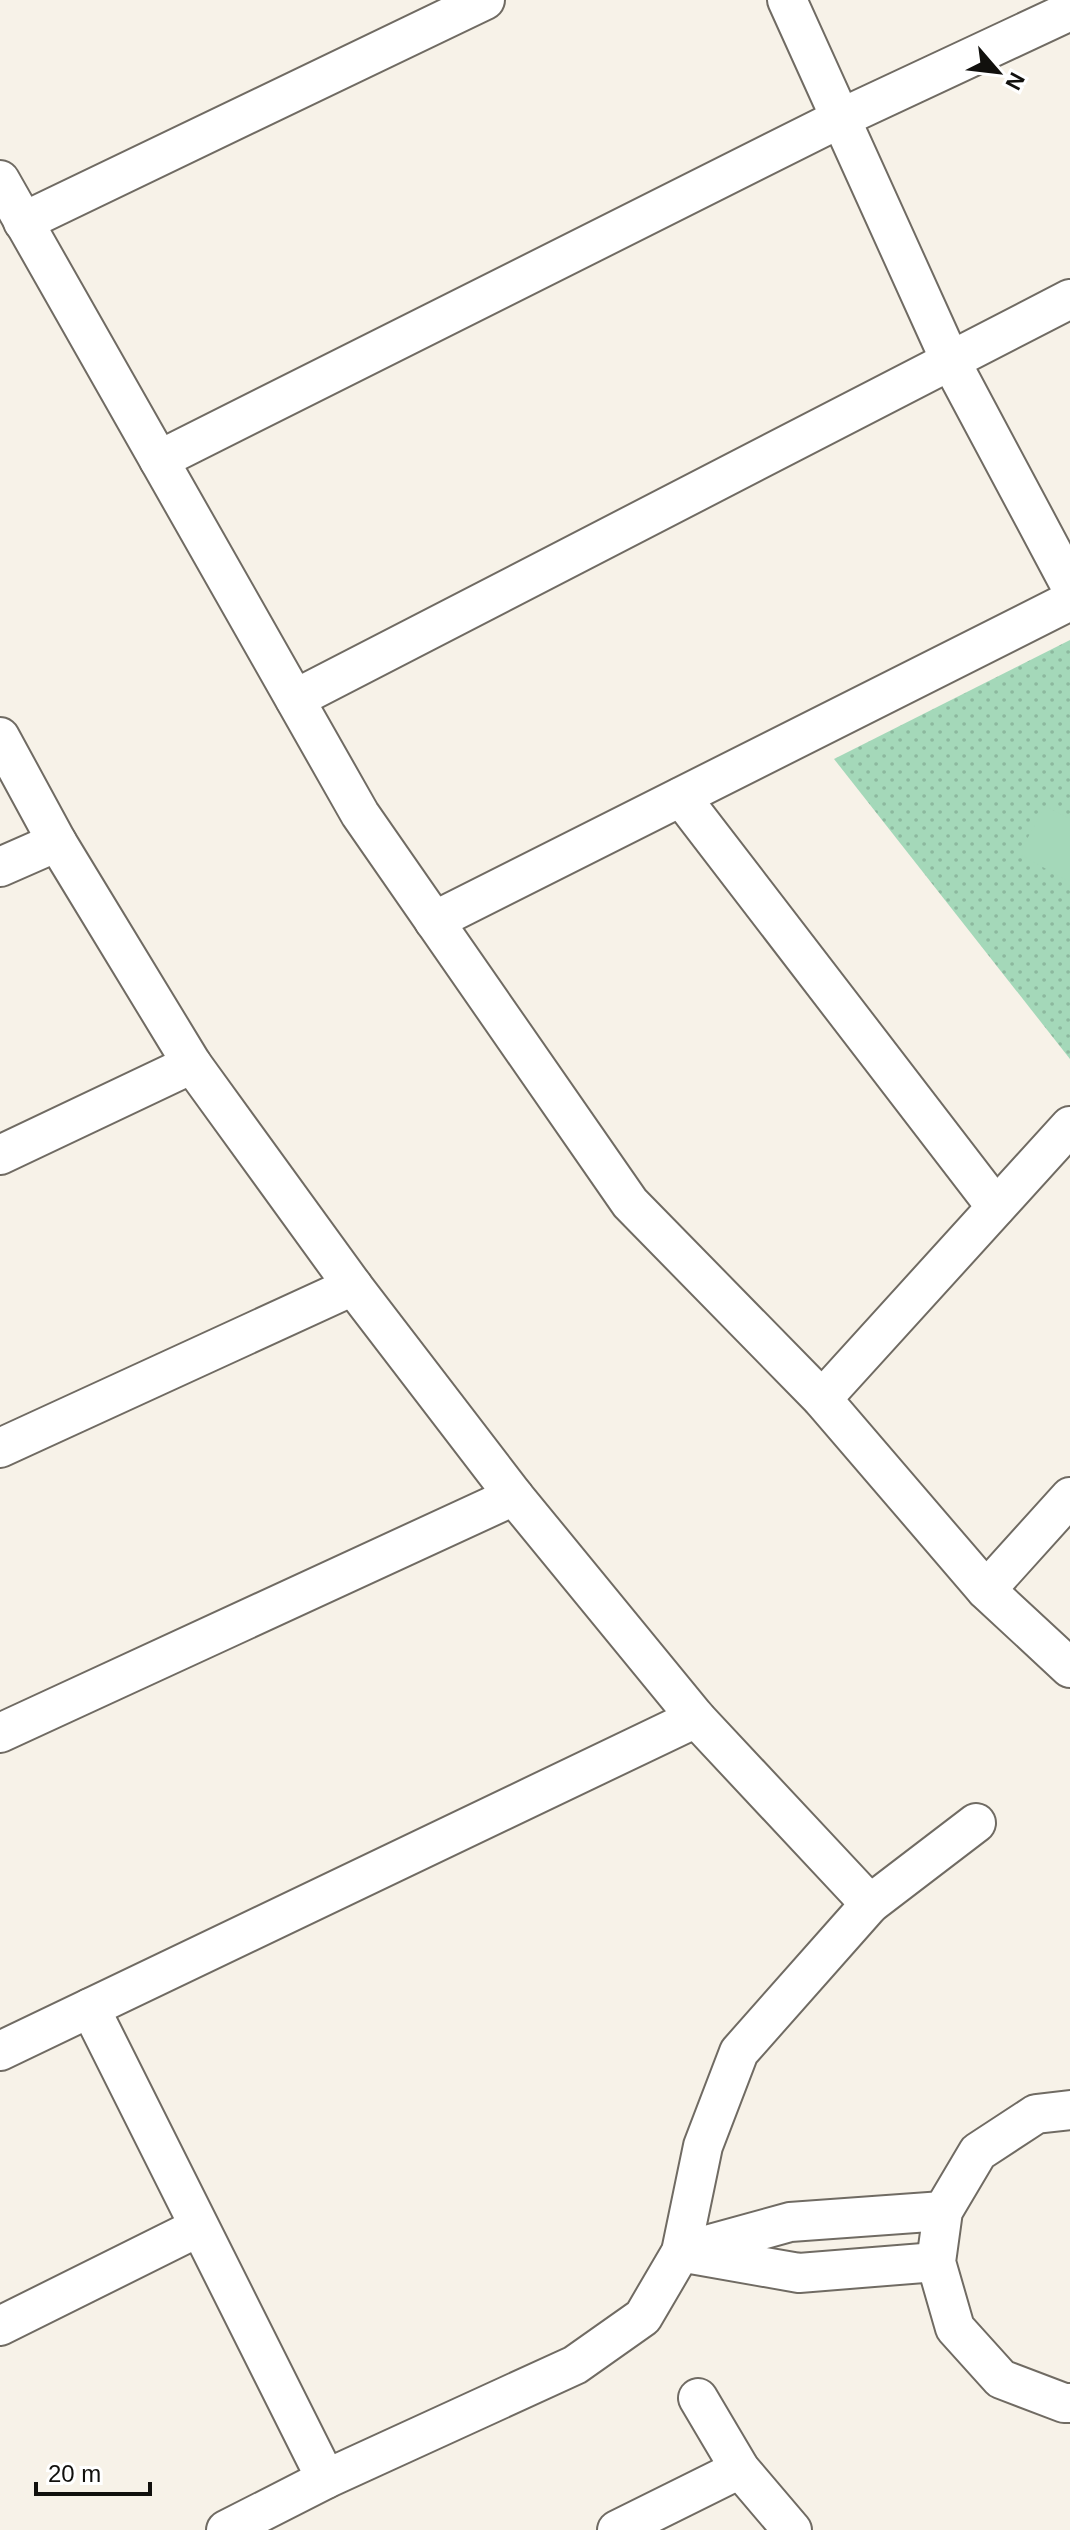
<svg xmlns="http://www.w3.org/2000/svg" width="1070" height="2530" viewBox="0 0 1070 2530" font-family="Helvetica,sans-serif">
  <defs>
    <pattern id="grass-dots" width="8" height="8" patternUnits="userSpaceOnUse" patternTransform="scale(2)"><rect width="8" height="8" fill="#a4d8b9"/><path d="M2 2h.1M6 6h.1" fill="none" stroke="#8cb89e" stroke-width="1.8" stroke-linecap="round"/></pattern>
  </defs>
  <rect width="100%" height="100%" fill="#f7f2e8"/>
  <polygon fill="url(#grass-dots)" points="1070,640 1070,1059 834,759"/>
  <polygon fill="#a4d8b9" points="1045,806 1070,819 1070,882 1019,854"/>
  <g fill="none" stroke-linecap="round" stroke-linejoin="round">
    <defs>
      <g id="minor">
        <polyline points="787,0 950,360 1070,585"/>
        <polyline points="0,180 360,814 630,1203 822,1399 986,1590 1070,1668"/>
        <polyline points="23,222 485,0"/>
        <polyline points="159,460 839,119 1070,11"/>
        <polyline points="295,699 1070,299"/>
        <polyline points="0,737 57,842 192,1064 353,1286 514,1496 696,1718 870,1904"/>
        <polyline points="681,797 996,1207"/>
        <polyline points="0,867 57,842"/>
        <polyline points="434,921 1070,601"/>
        <polyline points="0,1155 192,1064"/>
        <polyline points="822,1399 1070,1126"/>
        <polyline points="0,1448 353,1286"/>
        <polyline points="986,1590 1070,1497"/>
        <polyline points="0,1733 514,1496"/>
        <polyline points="90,2008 326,2479"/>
        <polyline points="0,2051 696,1718"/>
        <polyline points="1070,2110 1036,2114 978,2152 943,2211 936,2262 955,2328 1001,2379 1064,2403 1070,2403"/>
        <polyline points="681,2252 790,2222 943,2211"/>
        <polyline points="691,2254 799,2273 936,2262"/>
        <polyline points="0,2326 199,2227"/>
        <polyline points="698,2398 740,2469 792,2530"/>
        <polyline points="226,2530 326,2479 575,2365 643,2317 681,2252 703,2146 739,2052 870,1904 976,1823"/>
        <polyline points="617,2530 740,2469"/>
      </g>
    </defs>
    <use href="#minor" stroke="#706b63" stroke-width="42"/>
    <use href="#minor" stroke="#fff" stroke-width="38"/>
  </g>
  <g transform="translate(998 72) rotate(118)" stroke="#ffffff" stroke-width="6" paint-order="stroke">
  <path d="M0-6L14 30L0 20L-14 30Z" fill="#11100d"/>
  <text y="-12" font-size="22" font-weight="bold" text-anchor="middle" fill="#11100d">N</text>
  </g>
  <path d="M36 2482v12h114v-12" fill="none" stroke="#11100d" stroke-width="4"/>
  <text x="48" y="2482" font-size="24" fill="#11100d" stroke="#ffffff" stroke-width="6" paint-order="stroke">20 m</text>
</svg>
